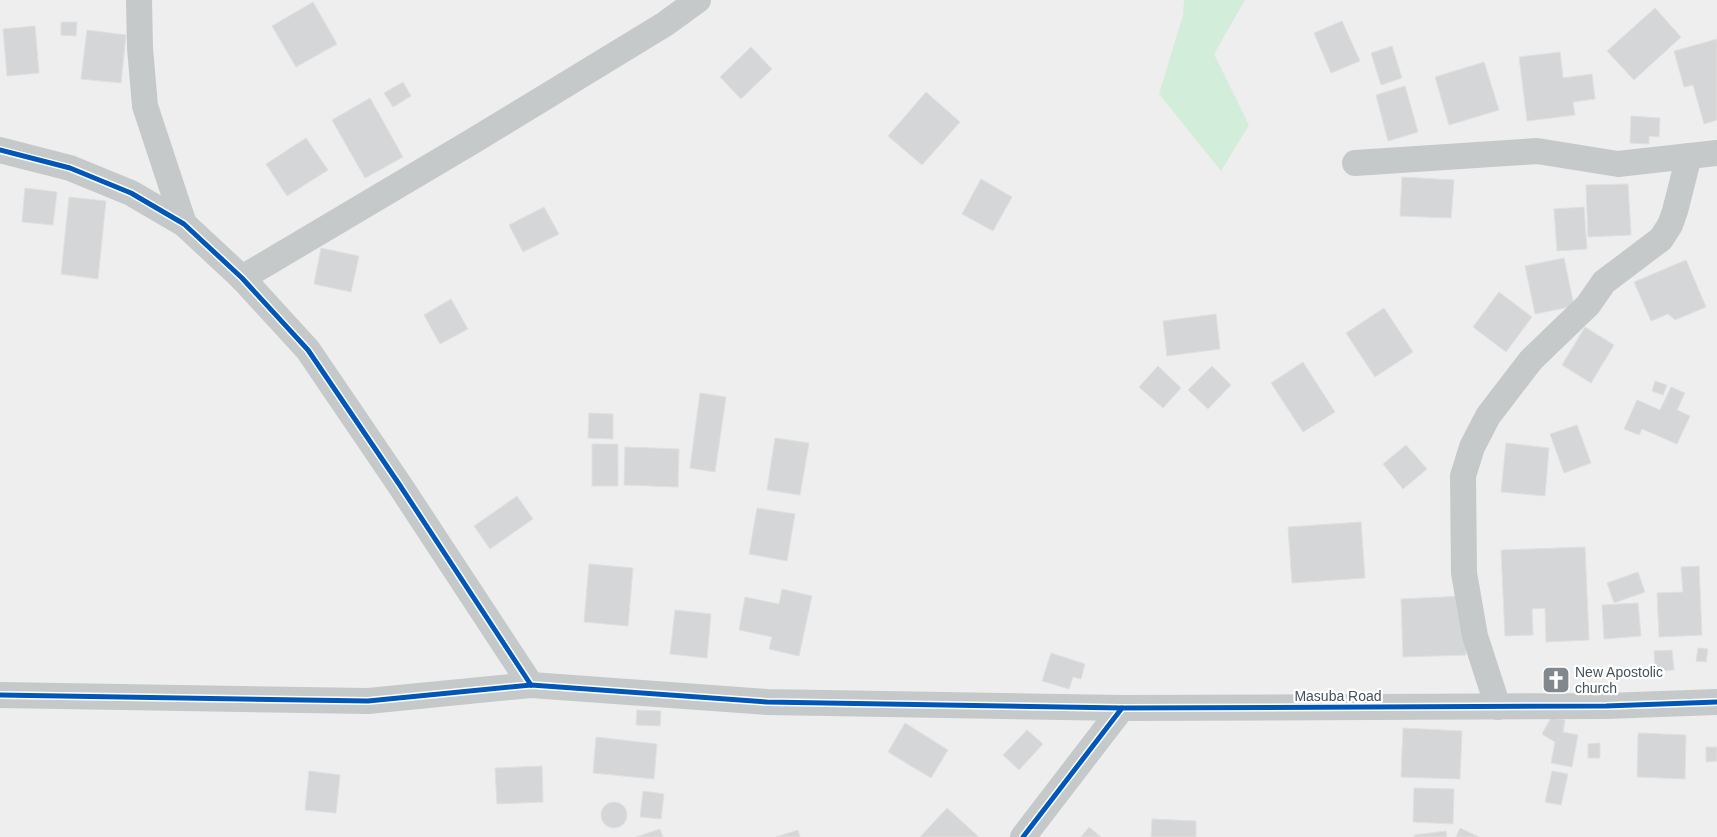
<svg xmlns="http://www.w3.org/2000/svg" width="1717" height="837" viewBox="0 0 1717 837" font-family="Helvetica,sans-serif">
  <rect width="100%" height="100%" fill="#efeeee"/>
  <polygon fill="#d3eddb" points="1184,0 1245,0 1214,54 1249,125 1221,171 1159,94 1183,15"/>
  <g fill="#d5d6d7" stroke="#e0e0e1">
    <polygon points="313,2 337,44 296,67 272,26"/>
    <polygon points="1655,8 1681,37 1634,80 1607,51"/>
    <polygon points="1342,21 1360,61 1331,73 1314,33"/>
    <polygon points="61,22 77,22 76,36 61,35"/>
    <polygon points="35,26 39,73 7,76 3,29"/>
    <polygon points="87,30 126,35 121,83 81,79"/>
    <polygon points="1717,39 1717,120 1704,124 1693,85 1684,87 1674,51"/>
    <polygon points="1392,46 1402,78 1381,85 1371,53"/>
    <polygon points="751,47 772,69 741,99 720,77"/>
    <polygon points="1560,52 1563,78 1592,74 1595,99 1573,102 1575,115 1527,121 1519,57"/>
    <polygon points="1484,62 1499,110 1449,125 1435,77"/>
    <polygon points="403,82 411,96 393,107 384,93"/>
    <polygon points="1405,86 1418,132 1388,141 1376,95"/>
    <polygon points="926,92 960,122 922,165 888,136"/>
    <polygon points="370,98 403,157 365,178 332,120"/>
    <polygon points="1631,116 1660,118 1659,137 1649,136 1649,144 1630,143"/>
    <polygon points="306,138 328,170 287,196 266,164"/>
    <polygon points="1402,177 1454,180 1451,218 1400,216"/>
    <polygon points="981,179 1012,197 993,231 962,214"/>
    <polygon points="1628,184 1631,235 1588,237 1586,185"/>
    <polygon points="25,188 57,192 53,225 22,222"/>
    <polygon points="69,197 106,201 98,279 61,274"/>
    <polygon points="544,207 559,234 523,252 509,225"/>
    <polygon points="1584,207 1587,249 1557,251 1554,209"/>
    <polygon points="321,248 359,256 351,292 314,284"/>
    <polygon points="1564,258 1574,306 1535,314 1525,266"/>
    <polygon points="1686,260 1706,307 1675,320 1668,314 1651,321 1634,282"/>
    <polygon points="1499,292 1532,317 1506,352 1473,327"/>
    <polygon points="451,299 468,329 440,344 424,315"/>
    <polygon points="1384,308 1413,352 1375,377 1346,333"/>
    <polygon points="1216,314 1220,349 1167,356 1163,321"/>
    <polygon points="1585,327 1614,345 1591,383 1562,365"/>
    <polygon points="1303,362 1335,412 1303,432 1271,383"/>
    <polygon points="1158,366 1181,388 1163,408 1139,387"/>
    <polygon points="1212,366 1231,385 1208,409 1188,390"/>
    <polygon points="1655,381 1667,385 1663,395 1652,391"/>
    <polygon points="1671,387 1685,393 1677,410 1690,416 1677,444 1642,429 1639,435 1624,429 1637,400 1660,410"/>
    <polygon points="700,393 726,397 715,472 690,468"/>
    <polygon points="589,413 613,414 613,439 588,438"/>
    <polygon points="1577,425 1591,463 1564,473 1550,434"/>
    <polygon points="775,438 809,443 800,495 767,490"/>
    <polygon points="1506,443 1549,448 1545,496 1501,492"/>
    <rect x="592" y="444" width="26" height="42"/>
    <polygon points="1406,445 1427,469 1403,489 1383,464"/>
    <polygon points="625,447 679,449 678,487 624,485"/>
    <polygon points="517,496 533,519 490,549 474,526"/>
    <polygon points="757,508 795,514 787,561 749,554"/>
    <polygon points="1361,522 1365,578 1292,583 1288,527"/>
    <polygon points="1585,547 1589,640 1546,642 1545,608 1532,609 1533,635 1505,636 1501,550"/>
    <polygon points="589,564 633,568 628,626 584,622"/>
    <polygon points="1699,566 1702,635 1659,637 1657,593 1683,592 1681,567"/>
    <polygon points="1638,572 1645,592 1614,603 1607,583"/>
    <polygon points="782,589 812,596 799,656 769,649 772,637 739,630 745,597 779,604"/>
    <polygon points="1464,596 1466,655 1403,657 1401,599"/>
    <polygon points="1638,603 1641,636 1604,639 1602,605"/>
    <polygon points="675,610 711,614 707,658 670,654"/>
    <polygon points="1698,648 1708,649 1706,662 1696,661"/>
    <polygon points="1672,650 1674,670 1655,671 1654,651"/>
    <polygon points="1051,653 1085,664 1081,679 1073,677 1069,689 1042,681"/>
    <polygon points="637,710 661,711 660,726 636,725"/>
    <polygon points="1551,718 1565,720 1563,732 1578,735 1572,767 1551,763 1555,742 1542,734"/>
    <polygon points="905,723 948,750 931,778 888,752"/>
    <polygon points="1403,728 1462,731 1460,779 1401,777"/>
    <polygon points="1027,730 1043,744 1019,770 1003,755"/>
    <polygon points="1638,733 1686,735 1685,779 1637,777"/>
    <polygon points="596,737 657,744 654,779 593,773"/>
    <polygon points="1600,743 1600,758 1588,758 1588,744"/>
    <polygon points="1706,747 1717,747 1717,761 1706,762"/>
    <polygon points="542,766 543,802 497,804 495,768"/>
    <polygon points="309,771 340,775 336,813 305,810"/>
    <polygon points="1552,771 1568,774 1561,805 1545,802"/>
    <polygon points="1414,788 1454,789 1453,824 1413,822"/>
    <polygon points="643,791 664,794 661,819 640,817"/>
    <circle cx="614" cy="815" r="13"/>
    <polygon points="947,808 979,837 920,837"/>
    <polygon points="1152,819 1196,821 1196,837 1151,837"/>
    <polygon points="1089,827 1101,837 1081,837"/>
    <polygon points="1460,828 1479,837 1456,837"/>
    <polygon points="660,829 663,837 636,837"/>
    <polygon points="798,830 800,837 776,837"/>
    <polygon points="1446,831 1447,837 1414,837 1414,835"/>
  </g>
  <g fill="none" stroke-linecap="round" stroke-linejoin="round">
    <g stroke="#c6c9ca" stroke-width="26">
      <polyline points="139,0 140,48 145,106 184,224"/>
      <polyline points="0,150 70,168 131,193 184,224 242,278 308,350 399,484 531,685"/>
      <polyline points="1355,163 1537,151 1618,164 1717,153"/>
      <polyline points="242,278 473,141 665,24 698,0"/>
      <polyline points="0,695 368,701 531,685 767,702 1122,708"/>
      <polyline points="1498,707 1475,636 1464,573 1463,476 1472,447 1488,416 1531,360 1588,305 1604,282 1661,239 1670,225 1675,211 1689,156"/>
      <polyline points="1023,837 1122,708 1606,706 1717,702"/>
    </g>
    <defs>
      <g id="cycleway">
        <polyline points="0,150 70,168 131,193 184,224 242,278 308,350 399,484 531,685"/>
        <polyline points="0,695 368,701 531,685 767,702 1122,708"/>
        <polyline points="1023,837 1122,708 1606,706 1717,702"/>
      </g>
    </defs>
    <use href="#cycleway" stroke="#fff" stroke-width="8"/>
    <use href="#cycleway" stroke="#0057b8" stroke-width="5"/>
  </g>
  <defs>
    <symbol id="church-square" viewBox="-11 -11 22 22"><rect x="-9" y="-9" width="18" height="18" rx="4" fill="#81898e" stroke="#fff"/><path d="M-1.2-6h2.4v3.5h3.3v2.4h-3.3V6h-2.4V-.1h-3.3v-2.4h3.3Z" fill="#fff"/></symbol>
  </defs>
  <g fill-rule="evenodd">
    <use href="#church-square" x="1540" y="664" width="32" height="32"/>
  </g>
  <g text-anchor="middle" dominant-baseline="central" stroke-width="4.5" stroke-linejoin="round" paint-order="stroke">
    <g font-size="14" fill="#46525a" stroke="#fff" text-anchor="start">
      <text x="1575" y="672">New Apostolic<tspan x="1575" dy="16">church</tspan></text>
    </g>
    <g font-size="14" fill="#46525a" stroke="#fff">
      <text x="1338" y="696">Masuba Road</text>
    </g>
  </g>
</svg>
